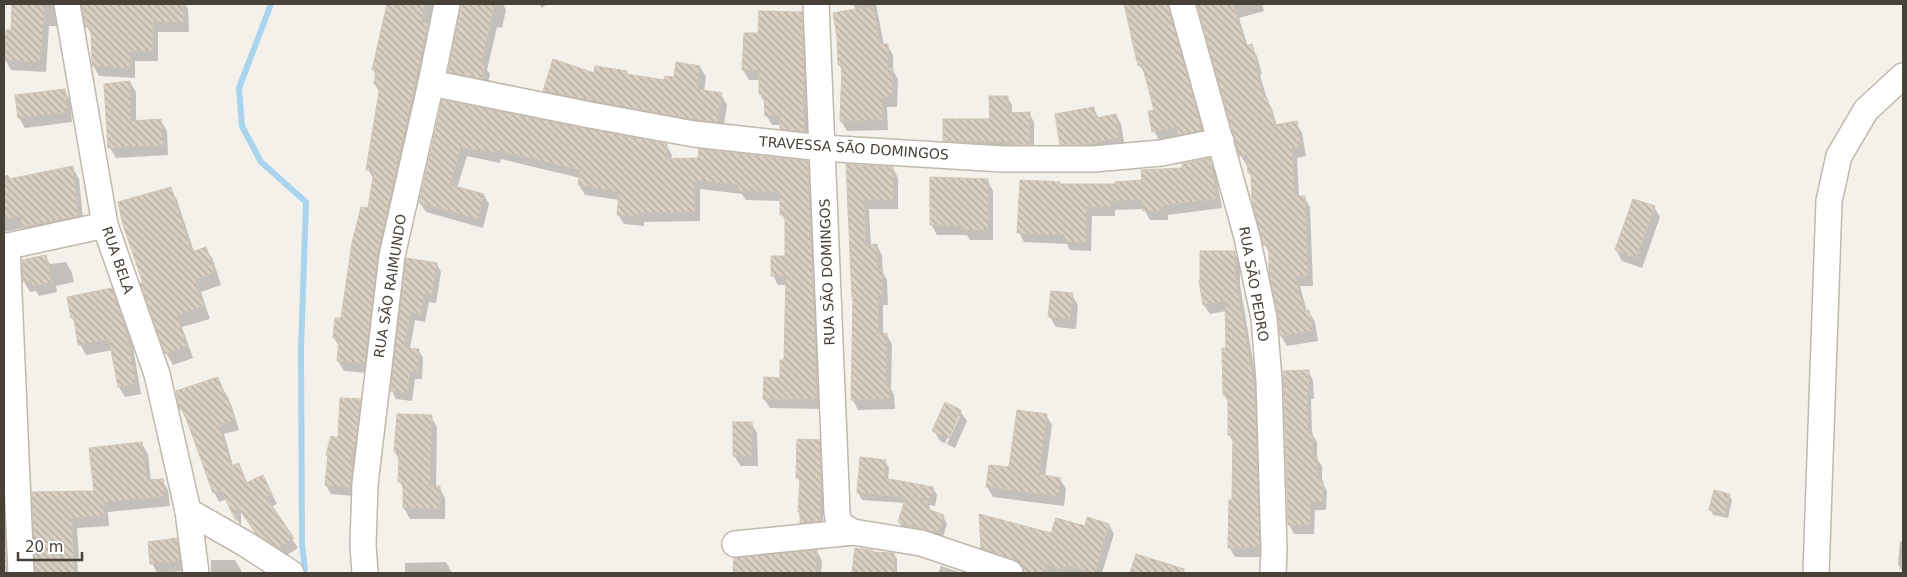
<svg xmlns="http://www.w3.org/2000/svg" width="1907" height="577" viewBox="0 0 1907 577" font-family="'DejaVu Sans',sans-serif">
  <defs>
    <pattern id="building-back-hatch" width="6" height="6" patternUnits="userSpaceOnUse" patternTransform="scale(1.25)"><rect width="6" height="6" fill="#d9cfc3"/><path d="M-1 5l2 2M0 0l6 6M5-1l2 2" fill="none" stroke="#b2aa9f"/></pattern>
  </defs>
  <rect width="100%" height="100%" fill="#f4f1ea"/>
  <g fill="#0003" fill-rule="evenodd">
    <polygon points="13,4 63,4 60,26 49,26 46,72 11,70 5,59 12,31"/>
    <polygon points="83,4 185,4 188,9 189,32 158,32 158,61 135,61 135,78 99,76 93,65 92,36 87,26"/>
    <polygon points="388,4 443,4 370,373 344,371 338,361 340,348 334,338 336,319 342,320 369,210 374,180 368,169 380,94 375,84 376,76 373,69"/>
    <polygon points="462,4 503,4 506,10 502,28 497,27 487,70 490,74 487,88 455,81 449,72"/>
    <polygon points="539,4 547,4 542,8"/>
    <polygon points="853,4 876,4 884,45 887,45 893,55 893,71 898,79 897,107 887,107 888,130 847,131 841,121 843,72 839,65 856,10"/>
    <polygon points="1125,4 1178,4 1207,140 1160,142 1154,131 1155,111 1146,75 1139,65"/>
    <polygon points="1198,4 1262,4 1264,11 1239,18 1248,47 1251,46 1257,56 1262,74 1260,75 1267,99 1272,109 1277,126 1296,123 1302,133 1306,156 1297,158 1299,197 1304,197 1310,207 1313,286 1300,286 1307,312 1309,312 1315,322 1318,341 1287,346 1281,336 1270,254 1264,244 1252,177 1250,173 1249,166 1247,166 1241,156"/>
    <polygon points="801,13 807,23 809,141 787,139 781,129 781,125 772,125 766,115 765,103 760,94 760,80 749,80 743,70 760,35"/>
    <polygon points="700,67 706,77 704,92 721,94 727,105 723,132 550,101 544,91 595,74 626,72 628,76 665,82"/>
    <polygon points="130,82 136,92 136,122 161,121 167,131 168,155 116,158 110,148"/>
    <polygon points="64,90 70,100 72,122 25,128 19,118"/>
    <polygon points="1007,97 1012,105 1012,114 1029,113 1034,122 1034,153 949,149 944,141 991,120"/>
    <polygon points="443,101 666,145 672,155 671,160 807,162 813,172 822,409 770,408 764,399 781,380 785,361 787,285 778,285 773,275 786,257 786,222 782,214 782,201 746,200 742,194 700,189 700,221 644,222 644,226 624,224 618,214 620,200 585,195 579,185 580,178 501,159 500,163 467,156 457,188 484,195 489,204 483,228 426,212 420,203"/>
    <polygon points="1093,108 1099,118 1116,115 1121,124 1125,147 1067,153 1061,144"/>
    <polygon points="1209,159 1215,169 1222,208 1168,215 1168,220 1150,220 1144,209 1115,210 1115,216 1092,216 1091,251 1070,250 1067,244 1024,242 1019,232 1059,183 1061,185 1116,185 1143,182"/>
    <polygon points="848,165 893,168 898,178 898,209 869,209 871,246 877,246 882,255 883,273 887,280 888,305 883,305 883,334 886,334 892,344 891,389 894,395 895,409 858,410 853,400 855,299 853,296"/>
    <polygon points="72,167 79,179 84,228 30,238 24,228 4,232 4,176 8,175 11,180"/>
    <polygon points="987,180 993,191 993,240 970,240 967,235 937,235 931,224"/>
    <polygon points="170,188 177,200 194,252 206,248 213,260 221,285 201,292 210,319 182,327 193,358 173,365 166,353 144,284"/>
    <polygon points="1654,207 1660,217 1642,268 1622,261 1616,250"/>
    <polygon points="1234,252 1240,262 1240,285 1260,402 1264,557 1235,557 1229,547 1233,502 1234,444 1229,434 1229,403 1224,395 1227,349 1226,311 1210,314 1204,305"/>
    <polygon points="46,257 50,264 66,262 72,273 74,282 56,286 57,292 39,296 36,291 30,292 24,282"/>
    <polygon points="407,259 437,264 441,272 436,303 429,302 425,322 415,320 410,349 418,350 423,358 422,379 415,379 412,401 396,399 392,391"/>
    <polygon points="111,290 117,300 132,341 141,394 125,397 119,387 113,350 86,355 80,344 76,325 72,318"/>
    <polygon points="1072,295 1078,305 1076,329 1056,327 1050,317"/>
    <polygon points="1308,371 1313,380 1314,399 1311,399 1312,434 1317,442 1317,459 1322,466 1322,482 1327,491 1326,510 1315,510 1314,534 1294,534 1289,525"/>
    <polygon points="218,378 232,407 239,430 224,434 233,466 239,464 248,484 268,486 277,504 271,507 298,548 284,557 263,543 241,511 241,527 227,499 219,502 214,492 186,419 181,409"/>
    <polygon points="360,400 365,409 355,496 331,494 326,485 329,457 328,455 339,439"/>
    <path d="M960,411l7,10 -12,27 -15,-7 -6,-10zM957,416h3l-13,28 -2,-1z"/>
    <polygon points="1046,415 1052,425 1045,477 1060,479 1066,489 1064,506 993,497 987,487 1010,469"/>
    <polygon points="431,417 437,427 436,487 439,487 445,498 445,519 410,519 404,508 404,490 400,482 400,461 395,452"/>
    <polygon points="751,423 757,433 758,466 741,466 734,456"/>
    <polygon points="819,441 823,448 824,490 823,527 805,529 801,523 799,511 801,483 798,478"/>
    <polygon points="142,444 148,454 151,481 162,480 168,490 170,506 108,512 109,526 77,528 79,559 77,559 78,573 37,573 33,493 95,492"/>
    <polygon points="4,458 11,573 4,573"/>
    <polygon points="885,461 889,468 888,480 933,488 937,495 935,506 929,505 931,512 943,516 947,524 942,540 903,529 899,522 905,503 862,500 858,492"/>
    <polygon points="1729,495 1732,500 1728,518 1713,515 1711,510"/>
    <polygon points="1109,525 1114,534 1102,573 1049,573 987,557 982,548"/>
    <polygon points="176,540 182,550 185,571 157,573 152,563"/>
    <polygon points="1900,541 1903,542 1903,573 1898,564"/>
    <polygon points="817,551 822,561 821,573 735,573 734,571"/>
    <polygon points="874,554 894,554 897,559 897,573 854,573"/>
    <polygon points="211,560 235,560 241,570 241,573 211,573"/>
    <polygon points="446,562 452,573 405,573 405,563"/>
    <polygon points="941,566 962,573 938,573"/>
  </g>
  <g fill="none" stroke-linecap="round" stroke-linejoin="round">
    <polyline stroke="#a9d4ee" stroke-width="6" points="271,4 239,88 242,126 261,162 306,202 301,349 302,544 305,569"/>
  </g>
  <g fill="url(#building-back-hatch)" stroke="#d0c4b3">
    <polygon points="12,4 45,4 40,62 4,60 6,30 11,30"/>
    <polygon points="82,4 183,4 184,22 153,22 153,51 130,51 130,68 92,66 91,27 85,27"/>
    <polygon points="387,4 425,4 421,22 428,23 378,253 365,364 337,361 339,339 333,338 335,318 341,318 352,243 361,207 368,208 374,171 366,170 380,86 374,84 376,70 372,70"/>
    <polygon points="463,4 495,4 481,63 485,64 482,79 448,72 460,11"/>
    <polygon points="1124,4 1168,4 1202,130 1178,135 1176,127 1152,132 1148,111 1154,110 1142,64 1138,66"/>
    <polygon points="1197,4 1233,4 1246,46 1252,44 1258,64 1255,65 1264,98 1267,98 1275,125 1297,121 1301,146 1292,148 1295,196 1305,196 1308,276 1295,276 1304,311 1309,310 1313,331 1280,336 1278,315 1269,273 1269,244 1263,245 1252,200 1251,173 1248,173 1247,155 1239,156"/>
    <polygon points="873,6 880,44 888,44 888,68 893,68 892,97 882,97 883,120 840,121 842,65 838,65 837,37 833,13"/>
    <polygon points="759,11 802,12 805,93 803,93 804,132 780,129 780,115 765,116 764,94 759,94 759,70 742,70 744,33 758,33"/>
    <polygon points="553,59 594,73 595,66 627,71 627,74 664,80 665,76 674,77 676,62 700,66 697,89 722,93 717,122 696,120 543,91"/>
    <polygon points="130,81 131,121 161,119 163,145 108,148 104,84"/>
    <polygon points="65,89 67,112 18,118 15,95"/>
    <polygon points="989,96 1008,96 1008,113 1030,112 1030,145 1010,145 1010,142 943,141 943,119 990,119"/>
    <polygon points="442,100 667,144 666,159 698,158 699,149 808,161 817,399 763,399 764,377 780,378 780,360 784,360 786,276 771,276 771,256 785,256 785,215 780,215 780,192 739,191 739,185 695,180 695,212 639,213 639,217 617,215 619,192 578,185 580,170 496,150 495,153 461,147 450,185 484,194 478,219 419,203"/>
    <polygon points="1094,107 1096,118 1116,114 1120,138 1082,145 1060,145 1055,114"/>
    <polygon points="1210,158 1217,199 1163,205 1163,211 1143,211 1142,200 1110,201 1111,207 1087,207 1086,242 1064,241 1064,235 1017,233 1020,180 1060,182 1060,184 1115,184 1115,182 1142,180 1141,170 1182,168 1182,164"/>
    <polygon points="846,164 893,167 893,200 864,200 866,245 877,244 878,270 882,269 883,295 878,295 878,333 887,333 886,384 889,384 890,399 851,400 853,296 852,297"/>
    <polygon points="73,166 78,216 22,227 20,216 4,219 4,180"/>
    <polygon points="930,177 988,179 988,230 962,230 962,225 930,225"/>
    <polygon points="171,187 192,252 206,247 215,272 195,280 204,306 177,315 187,346 165,354 140,283 143,283 123,225 118,202"/>
    <polygon points="1633,199 1655,206 1636,258 1615,250"/>
    <polygon points="1200,251 1235,251 1235,274 1255,391 1260,547 1228,548 1229,500 1232,500 1233,435 1228,435 1228,395 1223,395 1222,348 1226,348 1225,301 1203,305 1199,281 1200,280"/>
    <polygon points="46,255 52,282 32,286 31,280 23,282 22,260"/>
    <polygon points="406,258 437,263 432,295 424,294 421,314 411,312 404,348 419,349 418,372 410,371 408,393 390,391"/>
    <polygon points="112,288 126,330 136,384 118,387 109,339 78,345 74,318 71,318 67,297"/>
    <polygon points="1051,291 1073,293 1070,319 1048,317"/>
    <polygon points="1309,370 1309,390 1307,390 1308,432 1312,432 1313,456 1317,456 1318,480 1323,481 1322,502 1311,501 1310,525 1288,525 1283,371"/>
    <polygon points="218,377 225,396 227,396 235,420 219,425 231,466 239,463 246,483 263,475 272,494 266,497 294,538 278,548 256,534 236,504 236,521 221,490 213,493 183,409 180,410 176,391"/>
    <polygon points="340,398 361,399 356,439 350,463 353,463 350,488 325,485 328,455 326,455 331,436 338,438"/>
    <polygon points="945,402 961,410 949,438 932,431"/>
    <polygon points="1017,410 1047,414 1039,474 1061,478 1058,496 986,487 989,465 1009,467"/>
    <polygon points="397,414 432,415 430,486 440,486 440,509 403,508 403,482 398,482 399,452 394,452"/>
    <rect x="733" y="422" width="19" height="34"/>
    <polygon points="797,439 820,440 821,482 820,521 800,523 800,512 798,512 800,479 796,478"/>
    <polygon points="142,442 147,480 163,479 165,496 103,502 104,516 72,518 74,573 35,573 32,492 94,491 89,448"/>
    <polygon points="860,457 886,460 884,478 933,487 932,499 913,497 928,501 927,509 944,515 938,533 898,522 906,497 857,493"/>
    <polygon points="1714,490 1730,494 1725,514 1709,510"/>
    <polygon points="4,506 7,573 4,573"/>
    <polygon points="979,514 1051,533 1056,518 1085,526 1087,517 1109,524 1095,573 1067,565 1065,570 1045,564 1044,573 1024,573 1021,564 1015,560 981,548"/>
    <polygon points="177,538 180,561 150,564 148,542"/>
    <polygon points="855,548 873,550 873,552 894,553 894,573 852,573"/>
    <polygon points="817,550 816,573 743,573 743,572 733,571 734,558"/>
    <polygon points="1136,554 1184,569 1184,573 1130,573"/>
  </g>
  <g fill="none" stroke-linecap="round" stroke-linejoin="round">
    <defs>
      <g id="minor">
        <polyline points="67,4 105,225 157,374 188,511 196,573"/>
        <polyline points="816,4 837,512 839,524 853,532"/>
        <polyline points="1182,4 1247,237 1264,318 1269,380 1274,551 1273,573"/>
        <polyline points="431,83 590,115 694,134 822,148 1003,159 1093,159 1161,153 1221,141"/>
        <polyline points="7,246 21,573"/>
        <polyline points="4,247 105,225"/>
        <polyline points="188,511 244,543 291,573"/>
        <polyline points="735,544 853,532 921,543 1010,573"/>
        <polyline points="365,573 363,545 365,484 392,256 431,83 447,4"/>
        <polyline points="1816,573 1829,201 1839,156 1866,110 1903,76"/>
      </g>
    </defs>
    <use href="#minor" stroke="#c0b8ad" stroke-width="28"/>
    <use href="#minor" stroke="#fff" stroke-width="25"/>
  </g>
  <g text-anchor="middle" dominant-baseline="central" stroke-width="4.5" stroke-linejoin="round" paint-order="stroke">
    <g font-size="14" fill="#484138" stroke="#fff">
      <text transform="translate(854 148) rotate(4)">TRAVESSA SÃO DOMINGOS</text>
      <text transform="translate(118 260) rotate(71)">RUA BELA</text>
      <text transform="translate(827 272) rotate(-92)">RUA SÃO DOMINGOS</text>
      <text transform="translate(1254 284) rotate(80)">RUA SÃO PEDRO</text>
      <text transform="translate(390 286) rotate(-81)">RUA SÃO RAIMUNDO</text>
    </g>
  </g>
  <rect width="1907" height="577" fill="none" stroke="#484138" stroke-width="10"/>
  <path d="M18 552v8h64v-8" fill="none" stroke="#484138" stroke-width="2.5"/>
  <text x="25" y="552" font-size="15" fill="#484138" stroke="#ffffff" stroke-width="4" paint-order="stroke">20 m</text>
</svg>
